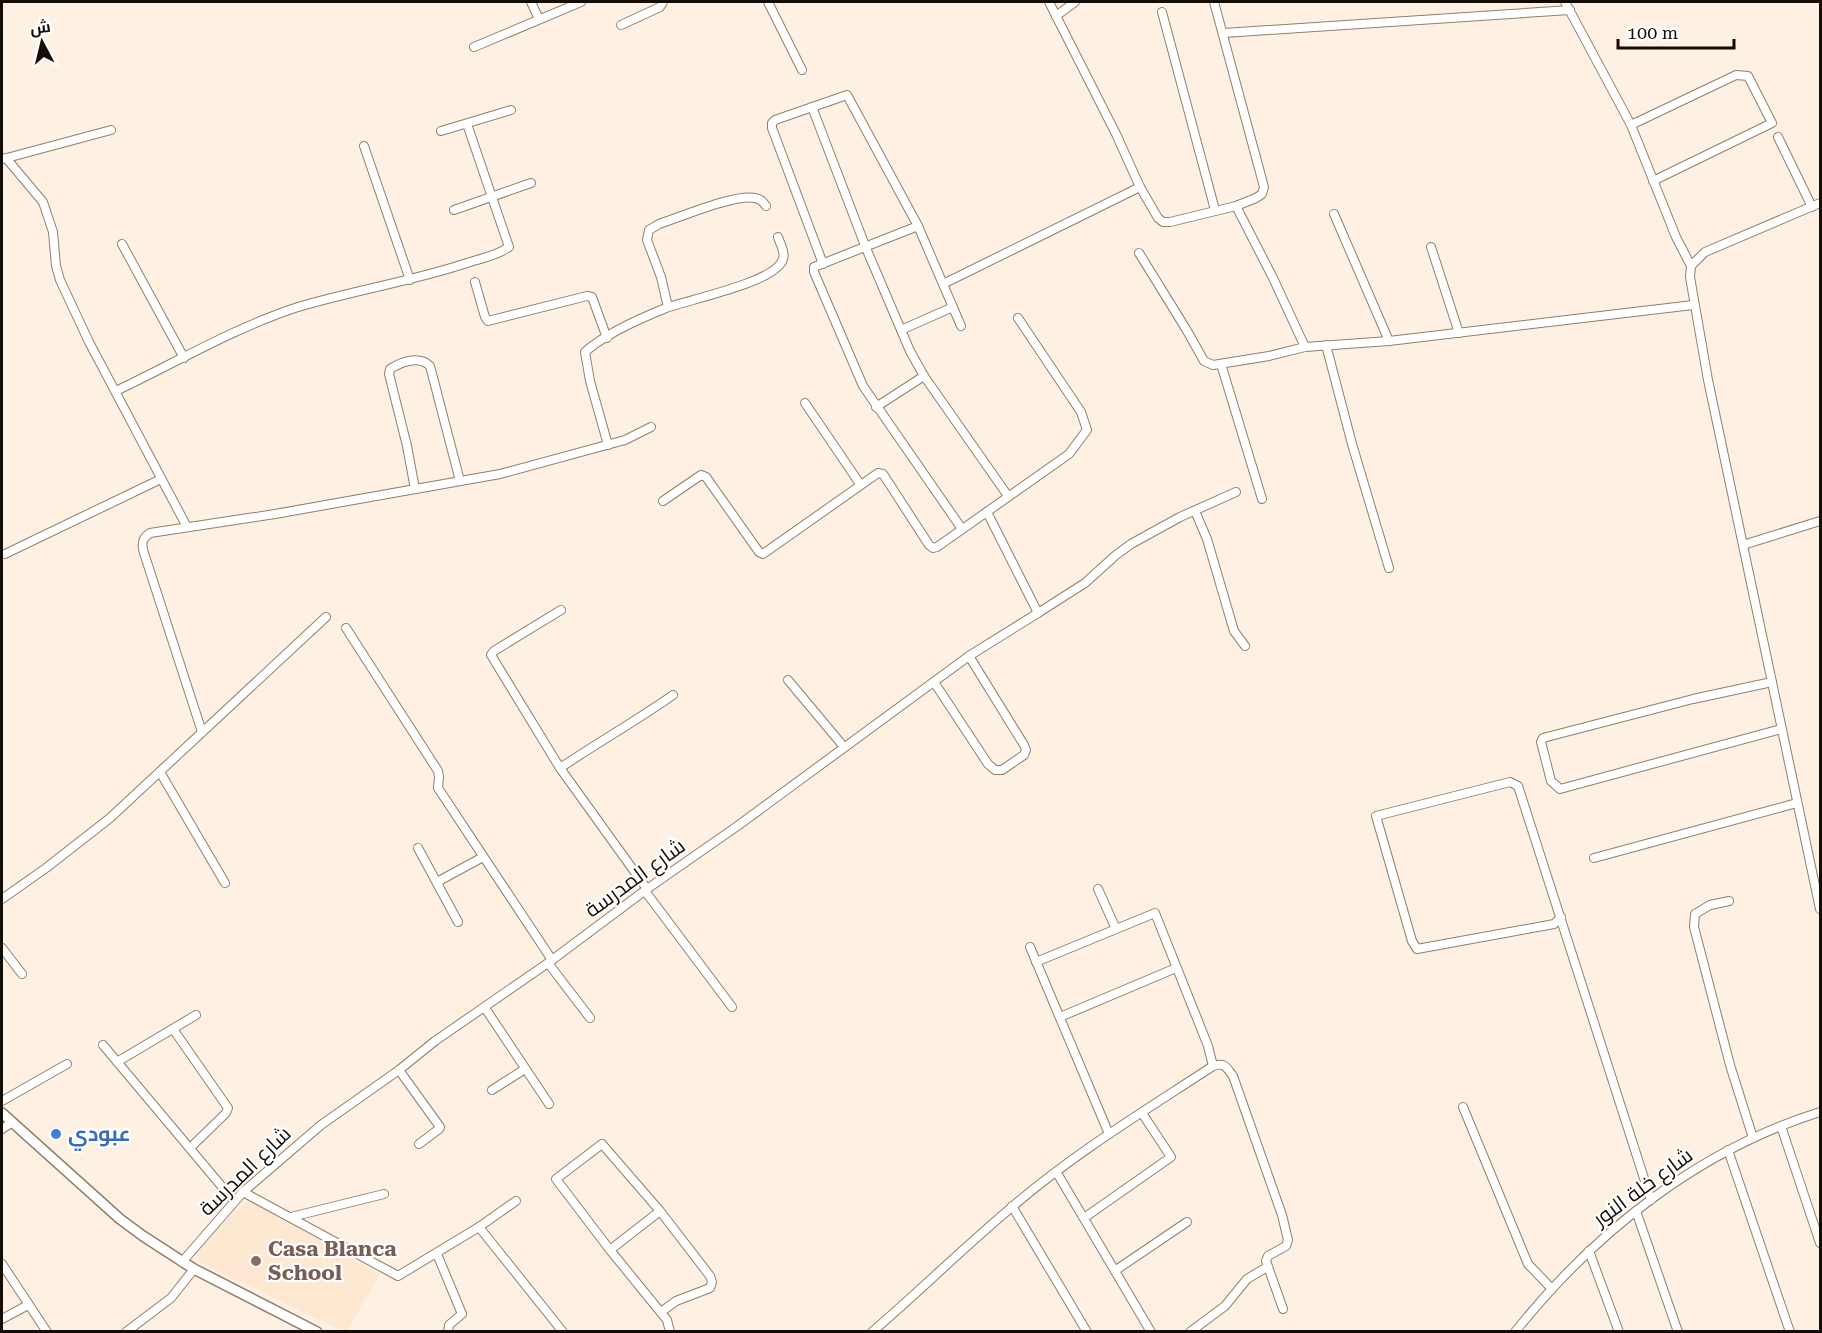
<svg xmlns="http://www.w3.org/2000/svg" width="1822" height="1333" viewBox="0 0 1822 1333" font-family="'Roboto Serif',Cairo,serif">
  <rect width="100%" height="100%" fill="#fef1e4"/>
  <polygon fill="#fee8d2" points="248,1200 380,1274 347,1331 342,1331 199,1262 197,1248"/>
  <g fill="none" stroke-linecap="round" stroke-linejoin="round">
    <defs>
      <g id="minor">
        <polyline points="531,2 539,19"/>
        <polyline points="768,2 802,70"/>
        <polyline points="1049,2 1116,134 1140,187 1158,218 1163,222 1170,222 1236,206 1256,198 1262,194 1264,187 1214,2"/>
        <polyline points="1565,2 1631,125 1676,237 1691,266"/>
        <polyline points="1162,12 1215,210"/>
        <polyline points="1056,16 1075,2"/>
        <polyline points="621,25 660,7 663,2"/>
        <polyline points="1224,33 1570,10"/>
        <polyline points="474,47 581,2"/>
        <polyline points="812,107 866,248 910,351 924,376 1008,496"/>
        <polyline points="1631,125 1736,75 1748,76 1772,123 1653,181"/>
        <polyline points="441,131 511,110"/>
        <polyline points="1778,137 1812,207"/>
        <polyline points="364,146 410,280"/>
        <polyline points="6,158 43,202 53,232 56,266 60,280 89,342 187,527"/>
        <polyline points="3,159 111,130"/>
        <polyline points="1820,203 1705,252 1691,266 1690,277 1708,380 1820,909"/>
        <polyline points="1236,206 1273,278 1305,347"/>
        <polyline points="454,210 531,183"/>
        <polyline points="1334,214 1389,341"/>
        <polyline points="918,226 814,267 814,272 863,386 962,529"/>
        <polyline points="122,244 184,358"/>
        <polyline points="1431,247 1459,333"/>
        <polyline points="1139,253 1186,329 1204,361 1213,365 1269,356 1305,347 1389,341 1693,305"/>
        <polyline points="823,264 772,128 772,123 775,120 847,95 918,226 961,326"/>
        <polyline points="475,282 485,317 488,321 587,296 592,297 607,338"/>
        <polyline points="943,284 1140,187"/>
        <path d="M668,307l-7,-30 -14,-37 2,-10 10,-6c22,-7 75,-30 96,-26 6,1 8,4 11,8"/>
        <polyline points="901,330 953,307"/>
        <polyline points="1326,345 1352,444 1389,568"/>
        <polyline points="1221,364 1262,499"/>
        <path d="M116,391c59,-28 120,-64 182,-84 57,-17 116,-26 172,-45 13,-4 28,-7 39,-15l-42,-123"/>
        <polyline points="805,403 860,484"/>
        <polyline points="876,407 924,376"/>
        <path d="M608,445l-18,-64 -5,-29c20,-18 56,-34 81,-44 25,-9 101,-24 115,-45 6,-8 0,-17 -3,-26"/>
        <path d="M415,489l-8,-43 -18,-72 1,-5c11,-7 29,-14 40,-3l30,115"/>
        <polyline points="663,501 701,475 706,477 759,552 763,554 878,473 883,474 929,545 933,548 937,547 1069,454 1087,430 1081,412 1018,318"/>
        <polyline points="1195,511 1207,539 1234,631 1245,646"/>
        <polyline points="1743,545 1820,521"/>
        <polyline points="5,554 161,479"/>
        <polyline points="561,610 494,651 491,655 560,768 647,889"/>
        <polyline points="1038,613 1085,583 1116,555 1131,544 1180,517 1236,492"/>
        <polyline points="346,628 438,771 439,777 438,788 552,960"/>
        <polyline points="788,680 844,747"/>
        <polyline points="934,682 988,764 995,770 1002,770 1024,755 1026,750 1024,745 969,656"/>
        <polyline points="1772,682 1693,699 1543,738 1541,742 1551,781 1560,789 1781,729"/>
        <path d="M202,732l-58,-179c-3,-9 -2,-15 6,-20l125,-19 225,-40 125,-34 26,-13"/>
        <path d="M560,768c37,-25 76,-47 113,-73"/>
        <polyline points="160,772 225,883"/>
        <polyline points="418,848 458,922"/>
        <polyline points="1594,858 1797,803"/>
        <polyline points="437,882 483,857"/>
        <polyline points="1098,889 1116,929"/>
        <polyline points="645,891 732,1007"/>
        <polyline points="2,899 46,868 110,818 326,617"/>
        <polyline points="1729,901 1710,905 1695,914 1694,927 1730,1065 1753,1138"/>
        <path d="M1561,917l-7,7 -137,25 -5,-8 -36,-125 134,-34 8,4c45,138 88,276 133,414"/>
        <polyline points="1030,947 1109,1134"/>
        <polyline points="2,948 22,974"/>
        <polyline points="1036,962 1155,913 1208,1046 1213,1066"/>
        <polyline points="548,963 590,1018"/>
        <polyline points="485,1008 549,1104"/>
        <polyline points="1060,1017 1176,968"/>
        <polyline points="173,1029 228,1108 226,1113 190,1148"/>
        <polyline points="103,1045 234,1201"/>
        <polyline points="117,1062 196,1015"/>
        <polyline points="399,1070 440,1127 439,1129 419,1144"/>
        <polyline points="492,1090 525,1069"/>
        <polyline points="2,1101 67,1064"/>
        <polyline points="1463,1107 1528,1264 1552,1289"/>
        <polyline points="1781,1126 1820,1243"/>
        <polyline points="2,1129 11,1123"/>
        <polyline points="1728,1150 1790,1332"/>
        <polyline points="1057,1173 1151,1332"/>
        <polyline points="243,1192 398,1276 479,1227 516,1201"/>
        <polyline points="1012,1206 1087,1332"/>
        <polyline points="660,1211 610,1250 556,1179 602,1144 660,1211 710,1276 712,1282 710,1288 676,1301 661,1312"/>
        <polyline points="1636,1211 1678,1332"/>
        <polyline points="291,1217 384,1194"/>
        <polyline points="1084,1218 1171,1157 1142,1113"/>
        <polyline points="479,1227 563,1332"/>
        <polyline points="610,1250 667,1320 670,1332"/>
        <polyline points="1589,1251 1619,1332"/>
        <polyline points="437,1254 462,1314 449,1325 448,1332"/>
        <polyline points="182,1262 243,1192 321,1125 399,1070 435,1041 548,963 647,889 736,827 969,656 1038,613 987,512"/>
        <polyline points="2,1264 47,1332"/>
        <polyline points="1116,1270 1187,1222"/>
        <polyline points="2,1319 28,1305"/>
        <polyline points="126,1332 171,1298 194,1269"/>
        <path d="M872,1332c48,-41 92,-85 140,-125 61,-53 134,-97 201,-141 12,-4 13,1 20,10l49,139 6,25 -2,6 -18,10 -2,5 17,48"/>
        <polyline points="1190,1332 1225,1306 1247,1279 1267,1267"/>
        <path d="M1515,1332c79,-99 183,-182 305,-220"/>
      </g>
      <polyline id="major" points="2,1113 120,1219 143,1236 194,1269 317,1332"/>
    </defs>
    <use href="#minor" stroke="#917f6a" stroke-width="10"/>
    <use href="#major" stroke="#917f6a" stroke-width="12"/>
    <use href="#minor" stroke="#fff" stroke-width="8"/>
    <use href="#major" stroke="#fff" stroke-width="9"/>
  </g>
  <circle fill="#3f7fe0" stroke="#fff" stroke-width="2" cx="56" cy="1134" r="6"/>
  <circle fill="#8d6e63" stroke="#fff" stroke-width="2" cx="256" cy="1261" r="6"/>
  <g text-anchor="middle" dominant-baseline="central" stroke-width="4.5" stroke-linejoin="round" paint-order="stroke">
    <g font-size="21" fill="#140d06" stroke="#fff">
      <text transform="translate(635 878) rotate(-36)">شارع المدرسة</text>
      <text transform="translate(245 1171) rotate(-44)">شارع المدرسة</text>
      <text transform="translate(1643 1187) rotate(-36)">شارع خلة النور</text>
    </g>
    <g font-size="21" font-weight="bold" fill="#366cbe" stroke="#fff" text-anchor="start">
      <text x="68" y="1134">عبودي</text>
    </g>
    <g font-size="21" font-weight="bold" fill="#785e54" stroke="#fff" text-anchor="start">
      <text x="268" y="1249">Casa Blanca<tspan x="268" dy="24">School</tspan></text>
    </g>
  </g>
  <rect width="1822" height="1333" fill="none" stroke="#140d06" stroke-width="6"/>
  <g transform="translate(42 42) rotate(353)" stroke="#ffffff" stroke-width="4.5" paint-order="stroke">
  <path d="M0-4.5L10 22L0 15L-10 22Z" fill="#140d06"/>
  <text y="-9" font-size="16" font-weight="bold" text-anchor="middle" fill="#140d06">ش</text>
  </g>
  <path d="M1618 39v9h116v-9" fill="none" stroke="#140d06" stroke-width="3"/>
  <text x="1627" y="39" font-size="18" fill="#140d06" stroke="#ffffff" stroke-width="4.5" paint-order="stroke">100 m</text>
</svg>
